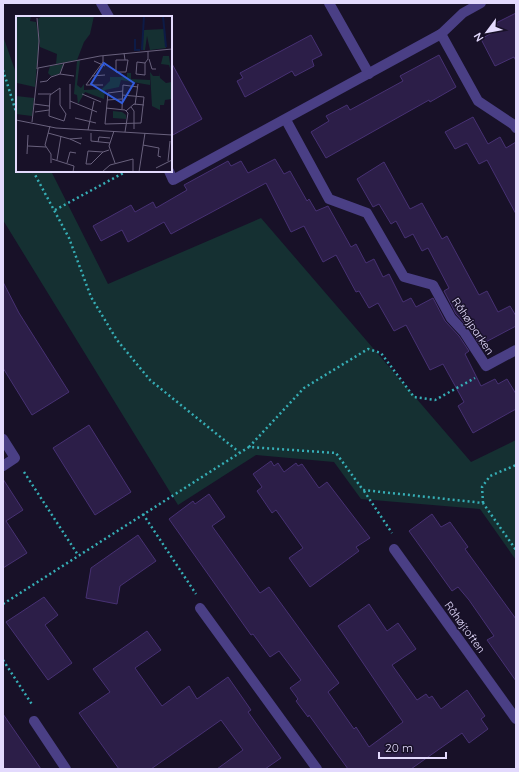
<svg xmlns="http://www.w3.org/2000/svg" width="519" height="772" viewBox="0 0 519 772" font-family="Quicksand,sans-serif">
  <rect width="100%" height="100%" fill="#181128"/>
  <polygon fill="#153032" points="3,36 17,76 17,171 51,171 108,284 261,218 471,462 516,440 516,560 480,509 361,499 334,462 256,455 178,505 3,220"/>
  <g fill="#2c1e48" stroke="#473173">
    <polygon points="516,13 516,61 514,57 495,66 481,39 499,29 496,23"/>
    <polygon points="311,35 322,55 312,60 314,66 295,76 292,71 245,97 237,81 243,78 240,73"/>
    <polygon points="439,55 456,87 430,102 429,100 326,158 311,132 329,121 326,116 347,105 350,110 403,81 400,76"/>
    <polygon points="171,62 202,119 171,136"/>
    <polygon points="473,117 488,144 500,137 506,148 516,142 516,214 487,160 479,164 467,143 455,149 445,132"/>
    <polygon points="275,159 284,174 290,171 307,201 309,199 316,211 328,206 351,247 356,244 366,263 374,259 383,277 389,274 403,302 411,298 416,307 433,298 445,321 459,336 469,351 465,354 481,386 495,379 498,384 507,379 516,394 516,409 473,433 458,406 464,402 443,364 430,370 406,325 394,331 378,303 369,308 359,291 356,292 336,255 323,262 304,226 291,232 266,183 171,234 164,222 128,242 122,230 101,241 93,226 131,205 135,212 153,202 156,208 187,190 184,185 228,161 231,166 241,161 248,173"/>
    <polygon points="384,162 410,209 422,203 442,239 447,236 479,295 487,291 498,312 510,306 516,316 516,326 480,345 469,328 456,314 444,291 449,288 428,248 422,251 413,234 405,238 396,221 391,224 379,204 373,207 357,179"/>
    <polygon points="3,282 19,313 69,392 32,415 3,368"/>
    <polygon points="89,425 131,492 95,515 53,448"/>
    <polygon points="271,461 274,466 278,463 284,472 296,463 298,466 302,464 319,488 327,482 370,538 356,547 359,551 310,587 289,558 303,548 276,510 272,513 257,491 262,487 253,474"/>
    <polygon points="3,479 23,510 6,521 27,553 3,568"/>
    <polygon points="209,494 225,517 212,526 260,593 269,587 339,683 328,692 354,729 356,727 369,747 403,722 338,626 369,604 387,631 398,623 416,649 392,665 417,700 426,694 429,698 432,696 441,709 467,690 485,716 481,719 488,729 469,743 462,733 411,769 348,769 309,715 308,717 296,701 298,699 290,688 301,680 279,651 270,657 253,634 251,635 169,519 193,501 195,504"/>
    <polygon points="432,514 441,527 450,522 468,547 465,549 516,619 516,681 487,640 494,636 469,600 458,587 452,591 409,531"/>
    <polygon points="138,535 156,561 120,586 117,604 86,598 91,568"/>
    <polygon points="44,597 58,615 45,625 72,663 48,680 6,622"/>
    <polygon points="147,631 161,650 135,668 162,706 189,686 197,699 228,677 251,710 248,712 281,758 265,769 217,769 243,750 221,720 151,769 119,769 79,713 110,692 93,669"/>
    <polygon points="3,714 41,769 3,769"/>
  </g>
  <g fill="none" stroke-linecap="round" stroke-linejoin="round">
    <g stroke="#36aeb6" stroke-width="2.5" stroke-dasharray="2 3" stroke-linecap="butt">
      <polyline points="3,70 17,115"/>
      <polyline points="33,171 69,238 91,297 117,340 150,380 239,452"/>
      <polyline points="55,210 127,171"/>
      <polyline points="249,447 304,388 368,349 381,353 414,397 435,400 475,378"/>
      <polyline points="24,472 78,555"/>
      <polyline points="364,491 392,533"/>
      <polyline points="483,503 482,487 490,476 516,465"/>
      <polyline points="143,514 196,594"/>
      <polyline points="3,604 249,447 336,453 363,490 483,503 516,550"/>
      <polyline points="3,660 33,706"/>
    </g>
    <g stroke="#4a3f85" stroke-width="10">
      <polyline points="101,3 109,17"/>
      <polyline points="329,3 369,74"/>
      <polyline points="441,34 478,101 514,125 516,128"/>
      <polyline points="286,120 329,199 367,213 404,277 433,285 451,318 464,332 486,366 516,350"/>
      <polyline points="169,171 173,180 441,34 463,13 481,3"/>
      <polyline points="3,439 15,458 3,466"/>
      <polyline points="394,549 516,719"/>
      <polyline points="200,608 317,769"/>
      <polyline points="34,721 66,769"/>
    </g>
  </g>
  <g text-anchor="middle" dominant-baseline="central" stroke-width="3" stroke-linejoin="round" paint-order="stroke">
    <g font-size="11" fill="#e3dafd" stroke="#181128">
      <text transform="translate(473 326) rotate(56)">Råhøjparken</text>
      <text transform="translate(465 627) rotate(54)">Råhøjtoften</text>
    </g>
  </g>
  <g transform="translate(16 16)">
    <rect width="156" height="156" fill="#181128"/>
    <path d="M0,0h15l-1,5 6,1 3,18 -4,47 -18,-4 -1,13 18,2 -2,18 -16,-2zM26,0h52l-4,18 -6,8 -7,18 -21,4 1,-10 -17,-7 -2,-28zM149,13l1,19 -16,2 -3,-14 -2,14h-4l3,-20zM147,40h6l2,15 -2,-6 -8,-1zM64,44l-3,25 4,3 3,-4v6l18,-1 8,-8v-4h17v-4h4v6l19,1v5l-29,-5 -2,7 -14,3 -1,9 -19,-7 -7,12 -1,-9 -3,-1 3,-33zM48,48l-5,10 -8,2 -3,-3 2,-7zM134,56l3,4h7l-1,-4 1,6 6,5 6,-1v17l-7,1 -1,5h-4v5l-8,-4zM97,95l9,1 4,3v4l-13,-1z" fill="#153032"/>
    <path fill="none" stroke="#0d1b46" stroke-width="2" d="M147,0l3,31M119,23v11h5M126,34l2,-34"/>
    <path fill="none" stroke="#69617d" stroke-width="1" d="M21,2l2,23 -2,28M108,37l1,7h-9v12h10l2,-12h-3M133,43l3,10h4M78,45l11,5M129,47v12l-9,-1 1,-12 8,1 3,-4v-8M44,58l14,2M76,60l13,-1M24,66l7,-1 4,-4 9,-3 4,-11M87,69h-17l17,-23v-6M44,72v17l6,9 -2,7 -15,-5 1,-21zM22,78h13M66,78l19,8M106,79l22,2 -3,26 -36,1 3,-31 15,-2M91,84l15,-1M54,85l27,11M18,88l15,2M119,89l3,-21M115,91l3,4v18M90,92l19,2 3,3 -3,19M54,93v-25M106,93l1,-24 15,2M110,95l8,-7 10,1M19,96l14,-2M59,102l21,5M0,104l40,8 116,7M16,106l6,-54 62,-12 72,-7M34,110l-5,19 6,9v9M72,114l6,-29M98,115l-5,15 6,17M32,117l22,6M75,117v8l19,2M82,126l1,-5 11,1M65,128l-11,-5 12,-1M127,129l16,3 -1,8 3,1M12,130l18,1M87,136l-15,-1 -2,13h5l12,-12 6,-2M11,138l1,-19M36,143l22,7 -1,6M41,144l4,-24M152,145l2,-20M51,147l3,-11 6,1M140,152l16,-8M86,156l8,-7 23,-6v13M123,156l6,-39"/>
    <path fill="#315cdc" fill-opacity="0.15" stroke="#315cdc" stroke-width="2" d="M88,47l30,20 -12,20 -31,-19z"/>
    <rect width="156" height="156" fill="none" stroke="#e3dafd" stroke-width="2"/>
  </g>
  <rect width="519" height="772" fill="none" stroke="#e3dafd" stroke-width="8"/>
  <g transform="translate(487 32) rotate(238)" stroke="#181128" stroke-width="3" paint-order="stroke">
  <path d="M0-3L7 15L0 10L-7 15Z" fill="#e3dafd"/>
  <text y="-6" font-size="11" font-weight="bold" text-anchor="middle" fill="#e3dafd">N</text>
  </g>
  <path d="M379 752v6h67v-6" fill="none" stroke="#e3dafd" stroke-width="2"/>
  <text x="385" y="752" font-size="12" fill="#e3dafd" stroke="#181128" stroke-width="3" paint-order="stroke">20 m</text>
</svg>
